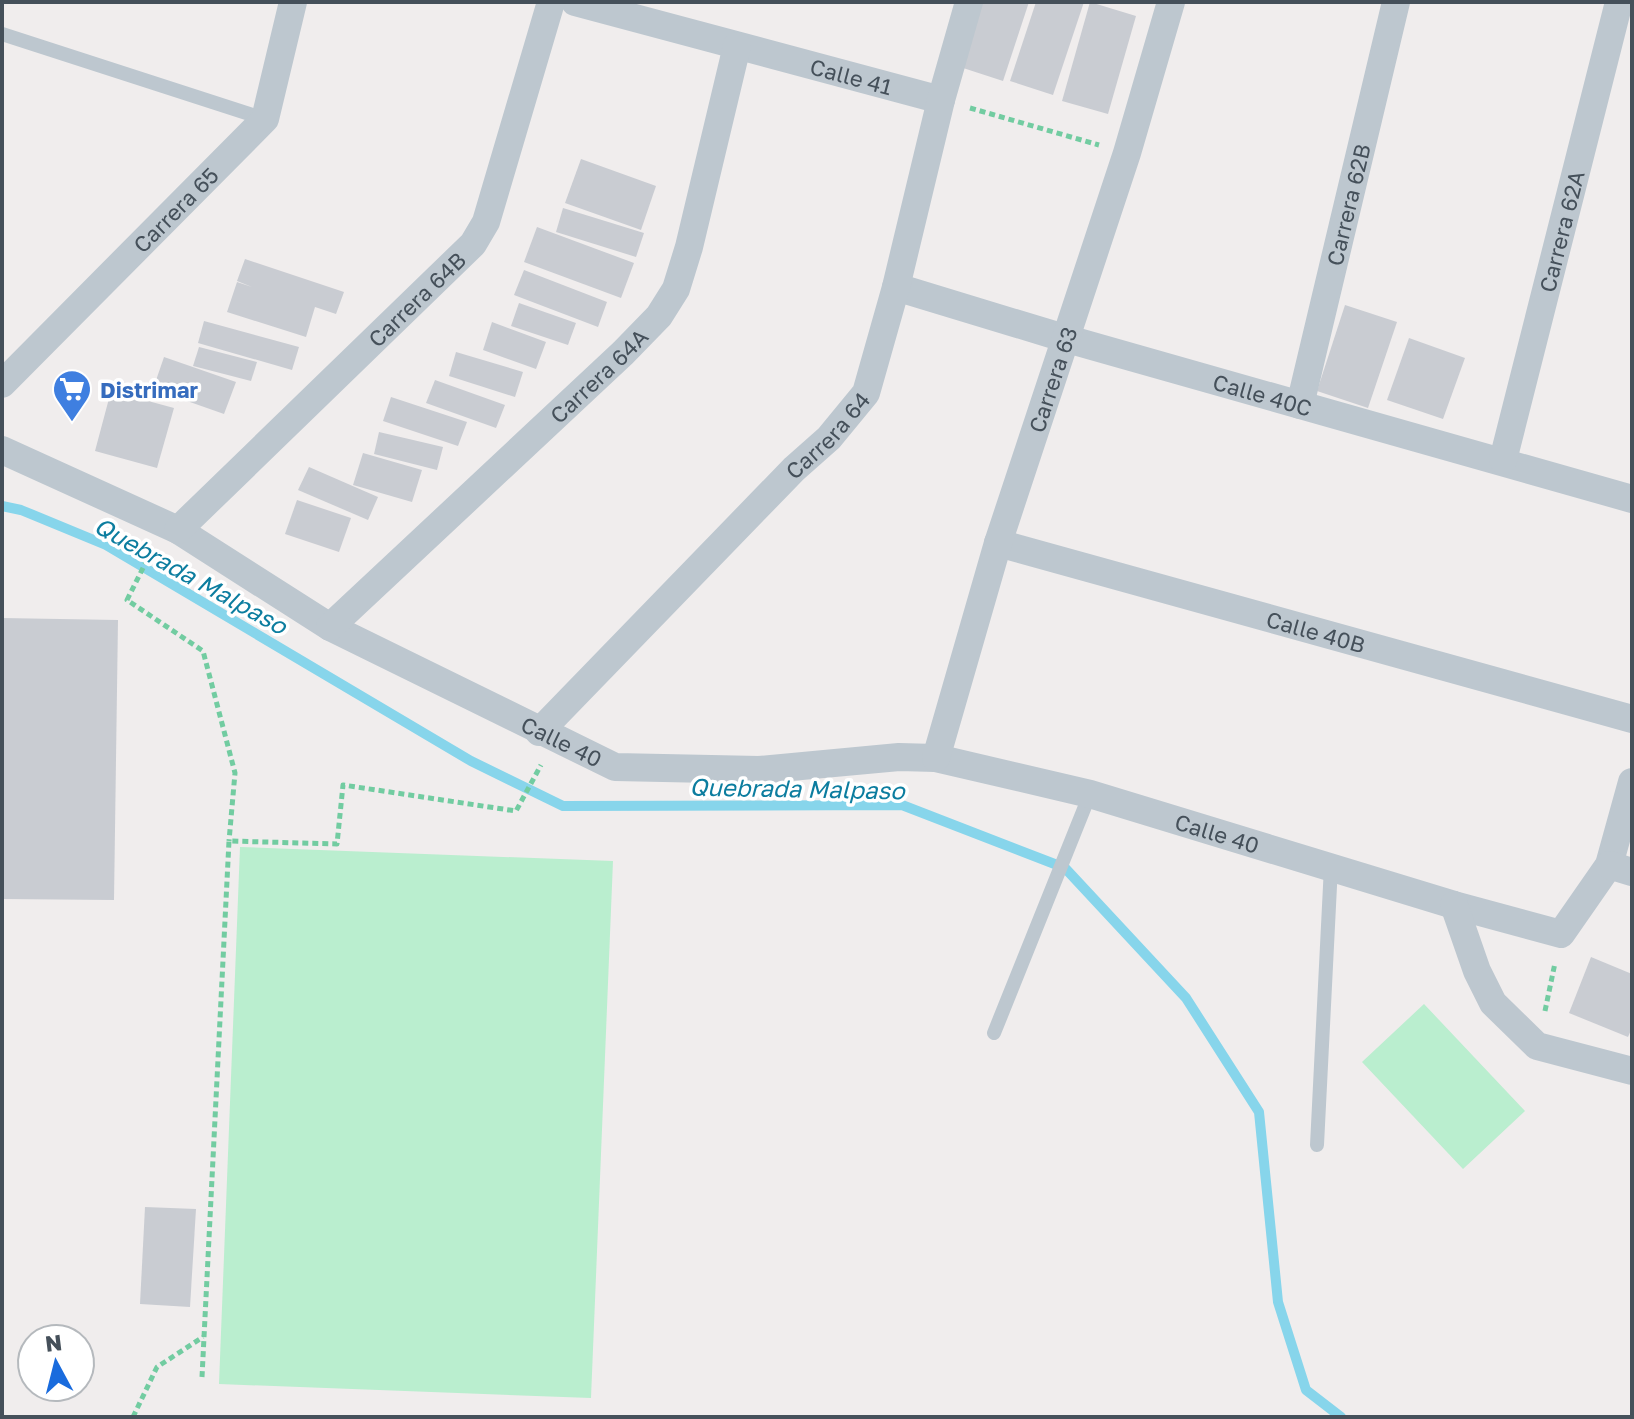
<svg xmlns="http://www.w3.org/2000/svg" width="1634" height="1419" viewBox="0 0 1634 1419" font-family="'Golos Text',sans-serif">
  <rect width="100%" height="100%" fill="#f0eded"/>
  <g fill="#baeecf">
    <polygon points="240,847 613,861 591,1398 219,1384"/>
    <polygon points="1424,1004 1525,1111 1463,1169 1362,1062"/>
  </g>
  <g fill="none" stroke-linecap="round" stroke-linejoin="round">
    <polyline stroke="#87d5eb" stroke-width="10" points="2,506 21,510 106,545 471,761 563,806 902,805 1065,868 1186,998 1259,1112 1278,1302 1306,1390 1341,1417"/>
  </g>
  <g fill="#c9ccd2">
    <polygon points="978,2 1029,2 1003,81 957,66"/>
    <polygon points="1036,2 1084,2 1053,95 1010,81"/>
    <polygon points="1090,2 1136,16 1108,114 1062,101"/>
    <polygon points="581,159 656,186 641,230 565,203"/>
    <polygon points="563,208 644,233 636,257 556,232"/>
    <polygon points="537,227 634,263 621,298 524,262"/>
    <polygon points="245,259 344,292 336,314 315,307 306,337 227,312 237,282 252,287 237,281"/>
    <polygon points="524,270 607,302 598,327 514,295"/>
    <polygon points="519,303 576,323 568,345 511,326"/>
    <polygon points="1345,305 1397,322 1368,408 1317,391"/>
    <polygon points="204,321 299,347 292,370 198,343"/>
    <polygon points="492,322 546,342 536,369 483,350"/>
    <polygon points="1409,338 1465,358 1443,419 1387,400"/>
    <polygon points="199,347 257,362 251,381 193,366"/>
    <polygon points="456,352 523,372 515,397 449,376"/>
    <polygon points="164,357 236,382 224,414 153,389"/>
    <polygon points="435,380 505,405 496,428 426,403"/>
    <polygon points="111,391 174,408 157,468 95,451"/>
    <polygon points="391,397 467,422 458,446 383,421"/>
    <polygon points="379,432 443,447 437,470 374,454"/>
    <polygon points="363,453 422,470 412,502 353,485"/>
    <polygon points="309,467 378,497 368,520 298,490"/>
    <polygon points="297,500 351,518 339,552 285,534"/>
    <polygon points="2,618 118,620 114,900 2,899"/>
    <polygon points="1591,957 1632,974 1632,1028 1628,1037 1569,1013"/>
    <polygon points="145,1207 196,1209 190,1307 140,1304"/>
  </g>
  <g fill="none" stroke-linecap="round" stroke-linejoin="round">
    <g stroke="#72cca1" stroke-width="5" stroke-dasharray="6 4" stroke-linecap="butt">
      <polyline points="970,108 1099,145"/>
      <polyline points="152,550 127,600 203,651 235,773 229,841"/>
      <polyline points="1545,1011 1555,963"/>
      <polyline points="202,1377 229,841 337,844 343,785 516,811 541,765"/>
      <polyline points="133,1417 157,1367 203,1337"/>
    </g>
    <g stroke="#bdc7cf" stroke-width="14">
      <polyline points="2,34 265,119"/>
      <polyline points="994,1033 1090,794"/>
      <polyline points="1317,1145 1331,866"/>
    </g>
    <g stroke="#bdc7cf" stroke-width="28">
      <path id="s1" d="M575,2l366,98"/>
      <path id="s2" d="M896,287l168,51 568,161"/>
      <path id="s3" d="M2,384l263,-265 28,-117"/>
      <path id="s4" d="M1300,405l96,-403"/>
      <path id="s5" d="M2,450l176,80 152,97 285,140 144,3 140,-13 37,1 154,36 364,111 107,29 48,-69 23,-83"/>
      <path id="s6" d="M1503,460l116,-458"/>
      <path id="s7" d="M178,530l295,-286 13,-22 65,-220"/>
      <path id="s8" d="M998,543l634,176"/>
      <path id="s9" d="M330,627l293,-274 36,-37 17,-27 13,-42 48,-201"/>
      <path id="s10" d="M539,732l255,-263 35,-31 37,-45 30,-106 45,-187 28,-98"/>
      <path id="s11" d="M936,758l62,-215 129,-390 44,-151"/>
      <polyline points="1609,865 1632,872"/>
      <polyline points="1454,905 1477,971 1493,1003 1537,1046 1632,1071"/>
    </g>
  </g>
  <defs>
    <symbol id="supermarket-pin" viewBox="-11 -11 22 30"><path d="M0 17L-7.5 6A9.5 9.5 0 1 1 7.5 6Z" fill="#3f7fe0" stroke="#fff"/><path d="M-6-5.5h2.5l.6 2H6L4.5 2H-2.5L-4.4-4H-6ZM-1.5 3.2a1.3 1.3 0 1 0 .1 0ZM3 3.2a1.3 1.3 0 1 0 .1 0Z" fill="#fff"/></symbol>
  </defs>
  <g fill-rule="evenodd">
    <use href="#supermarket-pin" x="50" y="367" width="44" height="60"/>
  </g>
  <g text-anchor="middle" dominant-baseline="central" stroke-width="7" stroke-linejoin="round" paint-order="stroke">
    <g font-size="22" fill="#45505a" stroke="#fff">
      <text stroke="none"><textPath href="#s1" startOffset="286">Calle 41</textPath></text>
      <text stroke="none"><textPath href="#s4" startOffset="206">Carrera 62B</textPath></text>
      <text stroke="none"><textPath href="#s3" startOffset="246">Carrera 65</textPath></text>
      <text stroke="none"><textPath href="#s6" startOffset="236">Carrera 62A</textPath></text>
      <text stroke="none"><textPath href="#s7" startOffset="332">Carrera 64B</textPath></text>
      <text stroke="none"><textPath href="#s9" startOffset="368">Carrera 64A</textPath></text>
      <text stroke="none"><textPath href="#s11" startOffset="396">Carrera 63</textPath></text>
      <text stroke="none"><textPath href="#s2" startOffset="382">Calle 40C</textPath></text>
      <text stroke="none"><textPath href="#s10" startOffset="414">Carrera 64</textPath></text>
      <text stroke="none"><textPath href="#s8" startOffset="330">Calle 40B</textPath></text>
      <text stroke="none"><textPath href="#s5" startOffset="632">Calle 40</textPath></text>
      <text stroke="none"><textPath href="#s5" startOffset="1304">Calle 40</textPath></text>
    </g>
    <g font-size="22" font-weight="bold" fill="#366cbe" stroke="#fff" text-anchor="start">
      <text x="100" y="389">Distrimar</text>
    </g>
    <g font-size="24" font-style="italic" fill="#0c7d9f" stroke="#fff">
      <text transform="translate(191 575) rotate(29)">Quebrada Malpaso</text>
      <text transform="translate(797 788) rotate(1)">Quebrada Malpaso</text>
    </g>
  </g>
  <rect width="1634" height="1419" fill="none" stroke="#45505a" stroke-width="8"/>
  <g transform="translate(56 1363) rotate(353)"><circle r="38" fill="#ffffff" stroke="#b5b9bd" stroke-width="2"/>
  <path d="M0-6L14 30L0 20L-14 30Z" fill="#196bdd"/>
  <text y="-12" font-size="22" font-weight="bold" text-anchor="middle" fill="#45505a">N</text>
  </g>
</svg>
